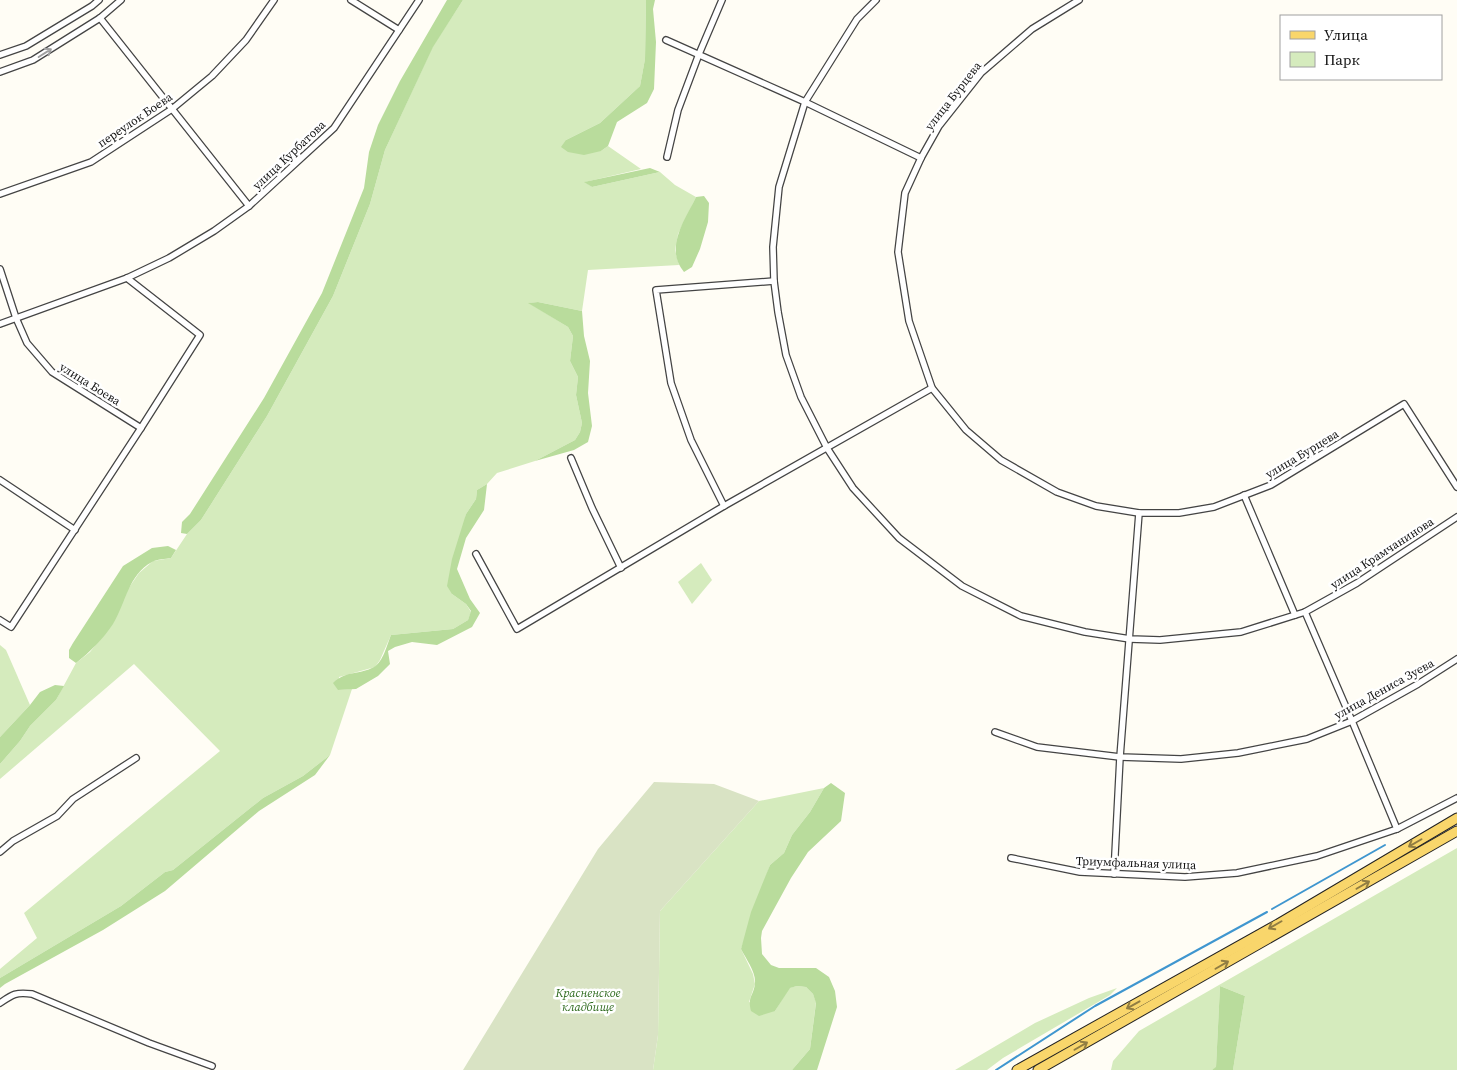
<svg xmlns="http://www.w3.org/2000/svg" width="1457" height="1070" viewBox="0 0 1457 1070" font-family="'Source Serif 4',serif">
  <rect width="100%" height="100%" fill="#fffdf5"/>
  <g fill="#d5ebbd">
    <polygon points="463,0 646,0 645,59 640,86 600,123 566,140 601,151 608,146 641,169 585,182 592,187 660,172 675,185 696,197 678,234 675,250 679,265 588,270 582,311 538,302 529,303 568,327 573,336 570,361 578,377 576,395 582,423 580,432 575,440 535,461 497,473 487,484 477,490 476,499 466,514 452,594 466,604 471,612 468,620 453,629 391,635 380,660 375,667 339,677 338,690 352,689 330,755 303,776 263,798 173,870 165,872 121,906 0,978 0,969 37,938 24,913 220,751 134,664 0,779 0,764 20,741 30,726 56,700 76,663 90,652 113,623 128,589 139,573 153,561 171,558 187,534 201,520 267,416 333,296 370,204 385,150 433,46"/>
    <polygon points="701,563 712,580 692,604 678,582"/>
    <polygon points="0,645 6,650 30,705 0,737"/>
    <polygon points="824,788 810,812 792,835 784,853 770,865 741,949 753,974 755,984 749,1002 775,1011 789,988 797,986 806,987 813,994 816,1002 810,1049 792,1070 653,1070 658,1035 660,911 759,801"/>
    <polygon points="1457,848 1457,1070 1233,1070 1245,996 1220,986 1216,1068 1212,1070 1111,1070 1113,1061 1139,1031"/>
    <polygon points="1117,988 1110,995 1003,1058 987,1070 955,1070 1035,1023 1089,998"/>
  </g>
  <g fill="#b9dc9c">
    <polygon points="447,0 463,0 433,47 385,150 370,204 333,296 267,416 201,520 187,534 181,533 182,522 190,514 264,398 322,293 364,188 369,152 378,125 400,81"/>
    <polygon points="646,0 655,0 653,9 656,42 654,89 647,103 617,122 608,146 601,151 584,155 568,152 561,147 566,140 600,123 640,86 645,59"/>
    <polygon points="650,168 660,172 592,187 584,182"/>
    <path d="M704,196l5,7 -1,19 -8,27 -8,18 -8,5c-20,-24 1,-52 12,-75z"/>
    <polygon points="538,302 582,311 584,336 590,361 588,393 592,426 588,442 574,450 535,461 575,440 580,432 582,423 576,395 578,377 570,361 573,336 568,327 528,303"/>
    <path d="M487,484l-3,26 -18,28 -9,31 13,30 10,14 -8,14 -35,18 -25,-3 -17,5 -7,4 2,13 -12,12 -22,13 -18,1 -5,-7c13,-13 27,-8 41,-16 9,-5 13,-22 17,-32l62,-6 15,-9 3,-9 -5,-7 -14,-10 -5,-8 5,-27 14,-45 10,-15 1,-9z"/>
    <path d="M168,546l8,4 -5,8c-6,1 -14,1 -19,4 -24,13 -26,41 -39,62 -10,15 -23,28 -37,39l-7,-5v-8l4,-7 50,-77 29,-18z"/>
    <polygon points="55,685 64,686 56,700 30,726 20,741 0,764 0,737 30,705 40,692"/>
    <polygon points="330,755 315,775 259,811 165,891 103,930 5,984 0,988 0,978 121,906 165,872 173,870 263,798 303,776"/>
    <path d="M831,783l14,10 -4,28 -33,31 -17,26 -29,53 -1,7 1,16 9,11 8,3h37l13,9 6,14 2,16 -20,63h-25l18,-21 6,-46 -3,-9 -7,-7 -9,-1 -7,2 -15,23 -16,5 -8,-5c-4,-15 3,-15 4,-28 1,-11 -9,-24 -14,-34l10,-37 19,-47 14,-12 8,-18 18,-23 14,-24z"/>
    <polygon points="1220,986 1245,996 1233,1070 1212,1070 1216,1067"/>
  </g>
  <polygon fill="#d9e3c4" points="654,782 714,784 759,801 660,911 658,1035 653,1070 463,1070 598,849"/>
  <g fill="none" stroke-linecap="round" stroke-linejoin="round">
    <g stroke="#3f96cf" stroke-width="2">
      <polyline points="1272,909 1385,845"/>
      <polyline points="996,1070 1095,1006 1267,912"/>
    </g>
    <defs>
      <g id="minor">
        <polyline points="351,0 399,30"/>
        <polyline points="876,0 857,19 805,102 779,187 773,247 774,281 778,312 786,355 801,397 827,448 853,488 899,538 962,586 1021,616 1085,632 1130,639 1160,640 1241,632 1305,612 1357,583 1457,517"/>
        <polyline points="1079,0 1032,29 981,73 939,126 921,158 905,193 898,252 909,321 932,388 966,430 1001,460 1057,492 1096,506 1139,513 1179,513 1214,507 1271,485 1404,404 1457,487"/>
        <polyline points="100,18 249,206"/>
        <polyline points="666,40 805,102 921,158"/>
        <polyline points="0,55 26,46 92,6 99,0"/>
        <polyline points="0,72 33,60 100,18 121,0"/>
        <polyline points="667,157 678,110 699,54 722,0"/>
        <polyline points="0,194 91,162 172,109 212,76 246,40 274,0"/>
        <polyline points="0,269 16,318 27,343 52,372 141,428"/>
        <polyline points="0,324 127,278 169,258 214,231 249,206 334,128 419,0"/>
        <polyline points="571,458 592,508 621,568"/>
        <polyline points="0,480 75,530"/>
        <polyline points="1244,495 1295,615"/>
        <polyline points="724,506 691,440 671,383 656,290 774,281"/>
        <polyline points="476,554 517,629 724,506 932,388"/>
        <polyline points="1305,612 1352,721 1397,829"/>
        <polyline points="0,620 11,627 141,428 200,335 127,278"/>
        <polyline points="995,732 1037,747 1120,757 1181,759 1238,753 1307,739 1352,721 1418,684 1457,659"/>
        <polyline points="0,852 13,841 57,816 73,799 136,758"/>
        <polyline points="1011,858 1080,872 1185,877 1237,873 1317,856 1397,829 1457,798"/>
        <polyline points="1114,874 1120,757 1139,513"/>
        <path d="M0,1003c13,-9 16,-11 32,-9l117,49 63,23"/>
      </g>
      <g id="primary">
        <polyline points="1017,1070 1278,924 1457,818"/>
        <polyline points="1038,1070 1457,831"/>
      </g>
    </defs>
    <use href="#minor" stroke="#444" stroke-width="8"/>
    <use href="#primary" stroke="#222" stroke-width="11"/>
    <use href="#minor" stroke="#fff" stroke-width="5.5"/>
    <use href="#primary" stroke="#f9d66b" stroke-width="9"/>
  </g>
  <defs><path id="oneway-shaft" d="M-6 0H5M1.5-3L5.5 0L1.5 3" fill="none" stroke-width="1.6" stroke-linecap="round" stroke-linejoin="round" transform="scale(1.25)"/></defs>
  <use stroke="#a0a0a0" href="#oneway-shaft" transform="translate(45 53) rotate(-32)"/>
  <g stroke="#917d42">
    <use href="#oneway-shaft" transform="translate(1415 843) rotate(150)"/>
    <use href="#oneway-shaft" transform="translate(1363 885) rotate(-30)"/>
    <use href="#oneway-shaft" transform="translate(1275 925) rotate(150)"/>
    <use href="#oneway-shaft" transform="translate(1222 965) rotate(-30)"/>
    <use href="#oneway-shaft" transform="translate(1133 1005) rotate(151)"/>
    <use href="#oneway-shaft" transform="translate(1081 1046) rotate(-30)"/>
  </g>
  <g text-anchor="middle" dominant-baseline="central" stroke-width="5" stroke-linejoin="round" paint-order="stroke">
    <g font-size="12" fill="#111" stroke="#fff">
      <text transform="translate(953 96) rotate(-52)">улица Бурцева</text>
      <text transform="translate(135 120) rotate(-34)">переулок Боева</text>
      <text transform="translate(289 155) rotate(-43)">улица Курбатова</text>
      <text transform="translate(90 384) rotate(32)">улица Боева</text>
      <text transform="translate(1302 454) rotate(-31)">улица Бурцева</text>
      <text transform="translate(1382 553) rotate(-33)">улица Крамчанинова</text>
      <text transform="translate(1384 689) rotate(-29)">улица Дениса Зуева</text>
      <text transform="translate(1136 863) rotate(2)">Триумфальная улица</text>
    </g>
    <g font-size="12" font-style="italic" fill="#2f6b1f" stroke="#fff">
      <text x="588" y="993">Красненское<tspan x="588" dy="14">кладбище</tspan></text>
    </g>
  </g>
  <rect x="1280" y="15" width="162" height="65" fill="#ffffff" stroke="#a0a0a0"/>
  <rect x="1290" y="31" width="25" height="8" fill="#f9d66b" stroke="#a0a0a0"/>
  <text x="1324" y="40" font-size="15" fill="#111111">Улица</text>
  <rect x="1290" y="52" width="25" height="15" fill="#d5ebbd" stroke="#a0a0a0"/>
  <text x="1324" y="65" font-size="15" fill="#111111">Парк</text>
</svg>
